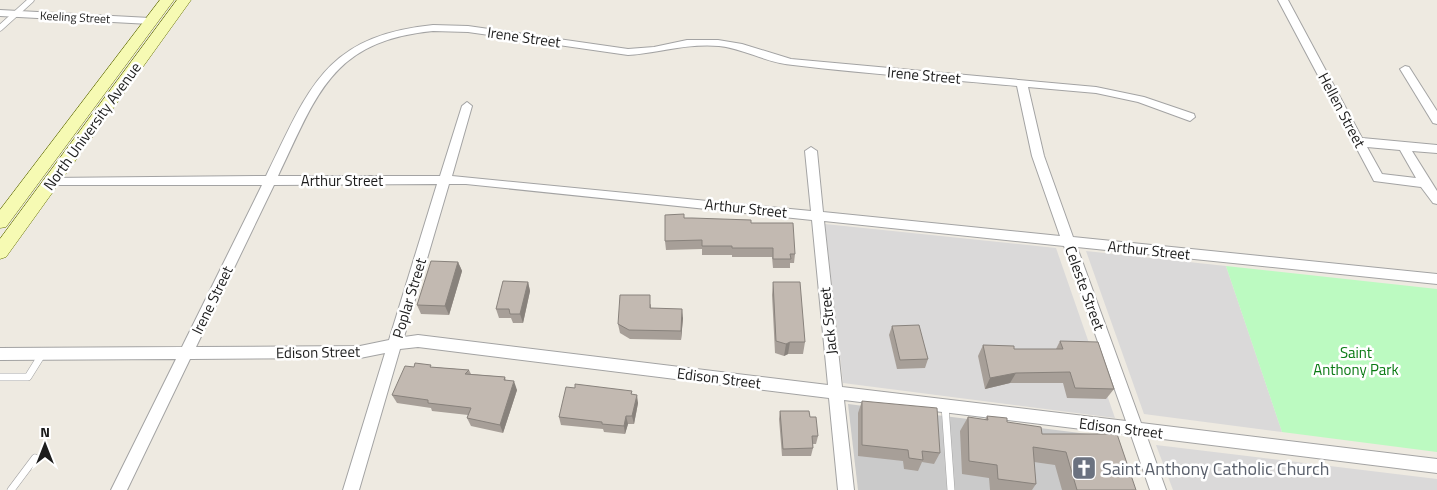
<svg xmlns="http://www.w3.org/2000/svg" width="1437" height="490" viewBox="0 0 1437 490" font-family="'Titillium Web',sans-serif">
  <rect width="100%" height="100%" fill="#eeeae1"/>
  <g fill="#dad9d9">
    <polygon points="825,224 1056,248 1115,418 843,383"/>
    <polygon points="1086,251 1226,266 1282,432 1144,414"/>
    <polygon points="1156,445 1437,479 1437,490 1173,490"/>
  </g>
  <polygon fill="#cacaca" points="848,404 1104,436 1123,490 858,490"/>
  <polygon fill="#bcfac1" points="1226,266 1437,289 1437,452 1282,432"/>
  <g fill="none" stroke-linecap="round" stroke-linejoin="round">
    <defs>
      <polyline id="service-far1" points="0,28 31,0"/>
      <g id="service">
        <polyline points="0,377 28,377 43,353"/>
        <polyline points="945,406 951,490"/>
        <polyline points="11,490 35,458"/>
      </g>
      <g id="minor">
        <path d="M1278,0h10l74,138 75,7v8l-25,-2 25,40v13l-4,-1 -12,-16 -47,-6zM1367,147l33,3 16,28 -34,-4z"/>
        <polygon points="0,10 150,18 155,21 150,24 0,16"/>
        <path d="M433,25l35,1 160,23 26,-2 33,-7h31l24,4 49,15 305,28 48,10 50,17 1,3 -5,4 -52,-19 -42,-9 -68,-6 16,69 29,81 364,37v10l-360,-37 64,176 296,36v14l-290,-36 19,53h-16l-19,-55 -287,-35 10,90h-16l-9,-92 -411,-51 -18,2 -41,141h-16l42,-137 -25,5 -170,1 -63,131h-16l65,-131 -176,1v-12l182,-1 80,-162h-210l-4,-1 -2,-3 2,-3 218,-2c43,-87 58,-140 167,-151zM433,31l35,1 160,23c30,-2 60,-12 91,-9 26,3 48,17 74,19 74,9 149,14 224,21l15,70 28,80 -237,-24 -6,-61 -6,-4 -6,4 6,60 -359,-35 20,-70 -5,-4 -5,4 -22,70h-162c39,-81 53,-135 155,-145zM437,184l-48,156 -29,6 -164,1 78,-162zM449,184h17l346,36 16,165 -410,-50 -14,2zM824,221l240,25 62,175 -284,-34z"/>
        <polygon points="1405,66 1409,67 1437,111 1437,124 1433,123 1400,69"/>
      </g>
      <g id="secondary">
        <polygon points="160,0 174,0 6,227 0,228 0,210"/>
        <polygon points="177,0 191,0 6,257 0,259 0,239"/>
      </g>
    </defs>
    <use href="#service-far1" stroke="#a3a3a3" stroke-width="7"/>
    <use href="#service" stroke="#a3a3a3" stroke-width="8"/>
    <use href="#minor" stroke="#a3a3a3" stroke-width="2"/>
    <use href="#secondary" stroke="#667203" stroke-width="1"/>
    <use href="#service-far1" stroke="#fff" stroke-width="5.5"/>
    <use href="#service" stroke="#fff" stroke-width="7"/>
    <use href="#minor" fill="#fff" fill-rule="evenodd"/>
    <use href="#secondary" fill="#f6fab3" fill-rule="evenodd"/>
  </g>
  <g fill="#a79f98">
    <polygon points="684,218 751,223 795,254 794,263 790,263 790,268 773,268 772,257 732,257 732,255 702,255 702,249 666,250 665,241"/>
    <polygon points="458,262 462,271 449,315 421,314 417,305"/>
    <polygon points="528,282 530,291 523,323 513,323 511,318 499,318 496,309"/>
    <polygon points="773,282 805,342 803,354 788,354 784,356 775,353 772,295"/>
    <polygon points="651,304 651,308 683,318 681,340 630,339 620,333 618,324"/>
    <polygon points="892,326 928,359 925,368 897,369 889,335"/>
    <polygon points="1060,341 1114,389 1106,399 1067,398 1063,383 1010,383 985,389 978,356 983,345 1014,349 1056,349"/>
    <polygon points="432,367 469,370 471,374 505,377 506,381 517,390 503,433 471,426 467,418 468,415 432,411 431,408 397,403 392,395"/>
    <polygon points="633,395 638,403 634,424 628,424 625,434 604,432 603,429 561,425 559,417"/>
    <polygon points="862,401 940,453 934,464 922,462 918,471 904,469 903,461 858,456 858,413"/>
    <polygon points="780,411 810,417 818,436 816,444 813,444 813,448 811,456 782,456 779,419"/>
    <polygon points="987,416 1042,434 1136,490 1062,490 1055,465 1034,462 1036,484 1032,490 990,490 989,478 962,474 960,431 968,417 985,420"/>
  </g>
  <g fill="#88827c">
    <polygon points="458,262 462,271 449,315 445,306"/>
    <polygon points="528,282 530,291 523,323 520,314"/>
    <polygon points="682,309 683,318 681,340 681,331"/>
    <polygon points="790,342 788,354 784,356 786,344"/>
    <polygon points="1016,373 1010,383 985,389 990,378"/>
    <polygon points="514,381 517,390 503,433 500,425"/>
    <polygon points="637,395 638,403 634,424 632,416"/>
    <polygon points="626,416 628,424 625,434 624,426"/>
  </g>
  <g fill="#c2b9b1" stroke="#88827c">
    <polygon points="684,214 684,218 692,218 751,220 751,223 793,223 795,254 790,254 791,259 773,259 773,248 732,248 732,246 702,246 702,240 665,241 665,215"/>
    <polygon points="431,261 458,262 445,306 417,305"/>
    <polygon points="503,281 528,282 520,314 510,314 509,309 496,309"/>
    <polygon points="773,282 800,282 805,342 790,342 786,344 776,341"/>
    <polygon points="620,295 650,295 650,308 682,309 681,331 629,330 618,324"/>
    <polygon points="919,325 928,359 900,360 892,326"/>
    <polygon points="1060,341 1098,342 1114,389 1075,388 1070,372 1016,373 990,378 983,345 1014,346 1014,349 1063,349"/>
    <polygon points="415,363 431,365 430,367 469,370 465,374 505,377 504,380 514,381 500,425 467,418 471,408 428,403 428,400 392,395 405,366 414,367"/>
    <polygon points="575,384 632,391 631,394 637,395 632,416 626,416 624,426 602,424 602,422 559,417 566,387 575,388"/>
    <polygon points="862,401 937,408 940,453 922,451 923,460 909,458 908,450 862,445"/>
    <polygon points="780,411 809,411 810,417 816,417 818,436 812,436 813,448 783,449"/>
    <polygon points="987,416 1007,418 1007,422 1041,427 1042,434 1117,434 1136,490 1077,490 1066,452 1033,447 1036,484 998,479 997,465 969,461 968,417 988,420"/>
  </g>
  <defs>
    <symbol id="church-square" viewBox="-11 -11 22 22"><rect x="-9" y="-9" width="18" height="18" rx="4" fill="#6b7280" stroke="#fff"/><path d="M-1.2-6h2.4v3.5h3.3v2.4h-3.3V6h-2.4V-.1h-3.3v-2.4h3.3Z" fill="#fff"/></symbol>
  </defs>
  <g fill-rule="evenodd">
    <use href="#church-square" x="1070" y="454" width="28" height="28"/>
  </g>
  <g text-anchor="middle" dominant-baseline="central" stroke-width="5" stroke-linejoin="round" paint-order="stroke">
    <g font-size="12" fill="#1c1c1c" stroke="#fff">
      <text transform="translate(75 17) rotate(3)">Keeling Street</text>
    </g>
    <g font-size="15" fill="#1c1c1c" stroke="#fff">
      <text transform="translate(524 37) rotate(8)">Irene Street</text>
      <text transform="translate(924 75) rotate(5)">Irene Street</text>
      <text transform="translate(1342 110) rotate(62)">Hellen Street</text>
      <text transform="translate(92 126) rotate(-54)">North University Avenue</text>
      <text x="342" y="180">Arthur Street</text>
      <text transform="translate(746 208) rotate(6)">Arthur Street</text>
      <text transform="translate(1149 250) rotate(6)">Arthur Street</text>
      <text transform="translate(1085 288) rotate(70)">Celeste Street</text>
      <text transform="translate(409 298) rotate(-73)">Poplar Street</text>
      <text transform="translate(212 300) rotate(-64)">Irene Street</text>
      <text transform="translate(828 321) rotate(-96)">Jack Street</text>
      <text transform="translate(318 352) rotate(-1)">Edison Street</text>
      <text transform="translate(719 378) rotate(7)">Edison Street</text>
      <text transform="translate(1121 428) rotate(7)">Edison Street</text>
    </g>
    <g font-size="15" fill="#0a7a14" stroke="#fff">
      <text x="1356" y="352">Saint<tspan x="1356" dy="17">Anthony Park</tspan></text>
    </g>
    <g font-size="18" fill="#5b616d" stroke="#fff" text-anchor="start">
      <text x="1102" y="468">Saint Anthony Catholic Church</text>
    </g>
  </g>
  <g transform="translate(45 445)" stroke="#ffffff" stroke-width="4" paint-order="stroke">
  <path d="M0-4L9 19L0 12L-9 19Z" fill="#1c1c1c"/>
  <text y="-8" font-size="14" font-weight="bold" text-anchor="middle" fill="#1c1c1c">N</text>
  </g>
</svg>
